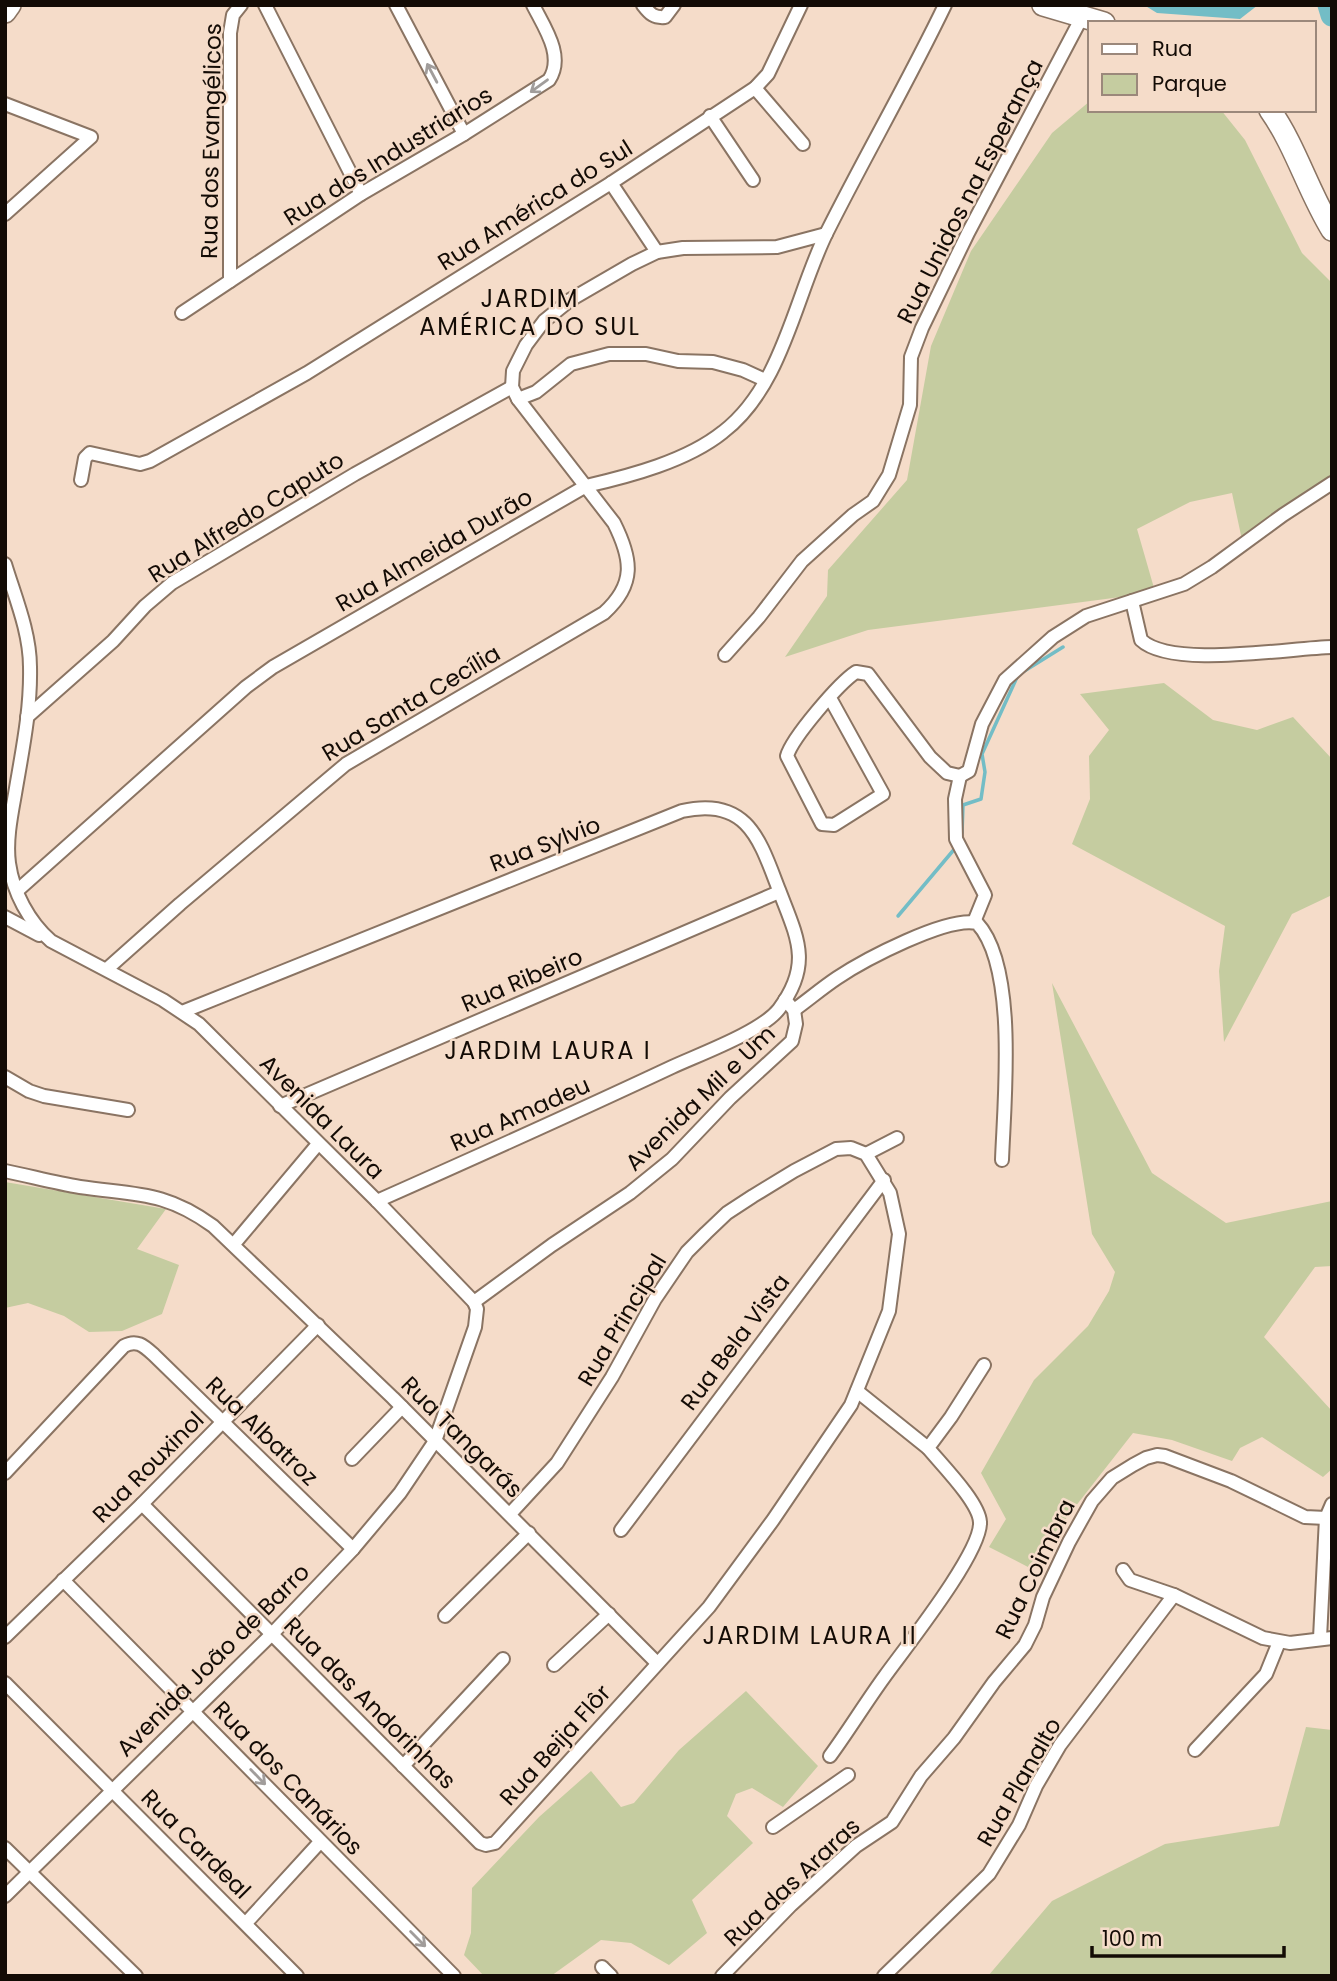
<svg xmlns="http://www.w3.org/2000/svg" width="1337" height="1981" viewBox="0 0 1337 1981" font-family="Poppins,sans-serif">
  <rect width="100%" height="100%" fill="#f5dcc9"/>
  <g fill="#c5cca0">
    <polygon points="1090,101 1090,110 1221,110 1245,140 1302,253 1332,283 1332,478 1280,508 1242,540 1232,493 1190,502 1137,529 1154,588 1136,595 868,630 785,657 827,596 828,570 907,480 931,346 971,251 1052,133"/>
    <polygon points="1164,683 1213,720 1257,730 1293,717 1332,759 1332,895 1292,914 1224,1042 1219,971 1225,926 1072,844 1090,799 1089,756 1109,730 1080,694"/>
    <polygon points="1052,983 1152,1173 1226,1223 1332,1201 1332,1266 1315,1267 1264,1337 1332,1411 1332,1469 1323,1477 1262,1437 1240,1448 1232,1461 1172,1440 1133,1433 1028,1567 989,1547 1006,1519 981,1473 1034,1380 1088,1326 1109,1291 1115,1272 1092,1234"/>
    <polygon points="5,1182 166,1209 137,1249 179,1265 162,1314 122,1331 89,1332 64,1316 28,1303 5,1308"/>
    <polygon points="746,1691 818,1766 783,1807 752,1788 736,1794 727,1816 753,1843 692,1900 707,1933 669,1965 631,1943 601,1940 551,1976 484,1976 464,1955 471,1933 472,1888 539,1817 591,1771 621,1807 634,1803 679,1750"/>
    <polygon points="1306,1727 1332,1730 1332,1976 988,1976 1052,1901 1165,1844 1279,1826"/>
  </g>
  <polygon fill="#73bdc6" points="1144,5 1258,5 1240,19 1157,13"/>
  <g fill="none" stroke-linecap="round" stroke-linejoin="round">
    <g stroke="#73bdc6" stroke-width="3.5">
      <polyline points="962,833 963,805 981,799 985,772 982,754 1018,675 1063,647"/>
      <polyline points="898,916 957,846"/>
    </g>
    <polyline stroke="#73bdc6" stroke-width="23" points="1329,5 1332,15"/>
    <defs>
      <g id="minor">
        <polyline points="265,5 361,194"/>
        <polyline points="396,5 464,134"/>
        <path d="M643,5c7,9 11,13 22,12l9,-12"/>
        <polyline points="755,88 803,144"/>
        <polyline points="5,104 91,137 5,214"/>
        <polyline points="710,116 753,180"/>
        <polyline points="611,183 657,252"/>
        <polyline points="230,281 230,33 233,15 241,5"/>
        <path d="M182,313l179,-119 103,-60 85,-54c16,-24 -5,-53 -16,-75"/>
        <polyline points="518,399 536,392 571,364 609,354 646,354 678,361 713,362 743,370 765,380"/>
        <polyline points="81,480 85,458 90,453 140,464 150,461 307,373 611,183 755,88 768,74 801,5"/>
        <path d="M5,564c10,33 25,68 25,103 1,43 -8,85 -15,127 -4,22 -9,47 -6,69 4,29 20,59 42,78l112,59 36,24 178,177 97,101 3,7 -2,18 -40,114 -35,52 -47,56 -81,85 -267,262"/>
        <path d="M1132,601l9,39c31,29 147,8 191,7"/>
        <polyline points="725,655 759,617 802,561 853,515 873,501 889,475 910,405 911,357 922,328 968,233 1082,17"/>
        <path d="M830,698l53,96 -49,31 -12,-1 -35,-68c5,-18 52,-73 69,-84l12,2 62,83 17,16 13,3"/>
        <polyline points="27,717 113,641 145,606 172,583 355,474 512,387"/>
        <polyline points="960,776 969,771 982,724 1005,680 1053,637 1086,616 1184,584 1212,567 1283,515 1332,483"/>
        <polyline points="960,776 955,799 956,839 985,895 974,922"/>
        <path d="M18,890l228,-203 27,-20 313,-181c44,-10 101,-25 137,-54 60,-46 72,-136 104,-200 38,-76 81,-150 118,-227"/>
        <polyline points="5,917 39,935"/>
        <path d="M107,969l73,-65 166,-140 258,-151c32,-29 28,-54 10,-90l-96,-124 -6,-12 1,-16 13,-26 18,-24 26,-21 62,-36 25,-12 26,-4 94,-1 49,-13"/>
        <path d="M794,1010c14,-10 28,-22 43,-32 27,-18 110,-62 140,-55 41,44 27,179 25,237"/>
        <path d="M182,1012l500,-201c66,-15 78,30 97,79 18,47 34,74 0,119 -18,23 -79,45 -107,58 -98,46 -196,90 -295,134"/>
        <polyline points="5,1077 29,1091 44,1096 128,1110"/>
        <polyline points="280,1106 779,892"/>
        <polyline points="866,1154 897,1138"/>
        <path d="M5,1171c25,5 50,12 75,16 56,8 85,4 133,39l180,172 264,265"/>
        <polyline points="234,1244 318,1144"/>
        <polyline points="474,1302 552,1245 630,1193 672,1159 730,1098 792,1041 796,1024 794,1010 785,1000"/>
        <polyline points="857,1391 928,1448"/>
        <polyline points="352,1459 402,1407"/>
        <path d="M5,1473l119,-127c13,-7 20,0 30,9l199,194"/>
        <polyline points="142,1504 480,1843 486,1845 495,1843 709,1607 773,1520 851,1405 889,1311 899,1234 890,1193 866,1154 851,1148 836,1149 794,1171 753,1196 727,1213 706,1233 687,1252 655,1299 612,1377 557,1463 510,1514"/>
        <polyline points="621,1530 884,1180"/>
        <polyline points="1123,1570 1130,1580 1174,1595 1263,1638 1290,1643 1332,1638"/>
        <polyline points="63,1580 454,1976"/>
        <polyline points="445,1616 529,1533"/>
        <polyline points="5,1637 142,1504 318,1325"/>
        <polyline points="1320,1638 1326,1518 1332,1504"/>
        <polyline points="554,1665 609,1614"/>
        <polyline points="5,1683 297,1976"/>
        <polyline points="1195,1750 1266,1674 1279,1642"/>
        <path d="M830,1756c19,-26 36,-54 55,-80 20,-28 97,-124 95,-154 -1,-20 -39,-58 -52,-74l23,-31 33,-52"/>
        <polyline points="403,1766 503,1659"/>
        <polyline points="773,1827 848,1775"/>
        <polyline points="5,1848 136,1976"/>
        <polyline points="246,1923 320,1842"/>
        <polyline points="602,1967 611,1976"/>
        <polyline points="722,1976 791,1905 856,1846 892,1822 921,1776 954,1738 994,1682 1025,1645 1035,1625 1043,1597 1069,1542 1092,1501 1112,1478 1133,1465 1146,1458 1157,1455 1165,1456 1231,1481 1305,1517 1326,1518"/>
        <polyline points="884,1976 989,1874 1019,1825 1036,1786 1060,1745 1174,1595"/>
      </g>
      <g id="primary">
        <polyline points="1043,5 1104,23"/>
        <polyline points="5,12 10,5"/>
        <path d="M1270,110c26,37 38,81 62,120"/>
      </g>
    </defs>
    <use href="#minor" stroke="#8a7463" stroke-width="16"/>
    <use href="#primary" stroke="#8a7463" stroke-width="24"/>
    <use href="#minor" stroke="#fff" stroke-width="12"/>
    <use href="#primary" stroke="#fff" stroke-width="21"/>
  </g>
  <defs><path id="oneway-shaft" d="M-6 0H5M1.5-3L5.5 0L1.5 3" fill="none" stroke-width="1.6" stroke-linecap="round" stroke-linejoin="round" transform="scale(1.75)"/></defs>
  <g stroke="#a19d9b">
    <use href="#oneway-shaft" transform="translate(432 73) rotate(-118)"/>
    <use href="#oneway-shaft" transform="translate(539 86) rotate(144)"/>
    <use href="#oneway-shaft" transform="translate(258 1777) rotate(46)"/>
    <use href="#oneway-shaft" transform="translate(418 1939) rotate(45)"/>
  </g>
  <g text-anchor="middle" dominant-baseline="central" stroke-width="5" stroke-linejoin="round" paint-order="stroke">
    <g font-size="23" fill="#130b05" stroke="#f5dcc9">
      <text transform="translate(211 141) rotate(-89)">Rua dos Evangélicos</text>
      <text transform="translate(388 156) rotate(-32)">Rua dos Industriarios</text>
      <text transform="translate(970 191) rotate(-63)">Rua Unidos na Esperança</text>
      <text transform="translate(535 205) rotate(-32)">Rua América do Sul</text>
      <text transform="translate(246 517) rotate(-32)">Rua Alfredo Caputo</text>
      <text transform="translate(434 550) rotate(-30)">Rua Almeida Durão</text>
      <text transform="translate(411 703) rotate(-31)">Rua Santa Cecília</text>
      <text transform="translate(545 844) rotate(-21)">Rua Sylvio</text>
      <text transform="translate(522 980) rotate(-23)">Rua Ribeiro</text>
      <text transform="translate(700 1098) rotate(-44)">Avenida Mil e Um</text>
      <text transform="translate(520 1114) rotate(-24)">Rua Amadeu</text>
      <text transform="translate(322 1117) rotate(45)">Avenida Laura</text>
      <text transform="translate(622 1320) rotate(-59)">Rua Principal</text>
      <text transform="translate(735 1342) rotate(-53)">Rua Bela Vista</text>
      <text transform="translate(262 1431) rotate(44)">Rua Albatroz</text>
      <text transform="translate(462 1437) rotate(45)">Rua Tangarás</text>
      <text transform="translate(148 1467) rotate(-45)">Rua Rouxinol</text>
      <text transform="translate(1035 1569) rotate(-64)">Rua Coimbra</text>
      <text transform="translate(213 1660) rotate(-45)">Avenida João de Barro</text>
      <text transform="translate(370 1703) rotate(45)">Rua das Andorinhas</text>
      <text transform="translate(555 1745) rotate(-48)">Rua Beija Flôr</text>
      <text transform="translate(288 1778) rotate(46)">Rua dos Canários</text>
      <text transform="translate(1019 1782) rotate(-60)">Rua Planalto</text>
      <text transform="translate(196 1844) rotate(45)">Rua Cardeal</text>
      <text transform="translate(792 1882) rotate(-43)">Rua das Araras</text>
    </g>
    <g font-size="24" letter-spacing="2" fill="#130b05" stroke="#f5dcc9">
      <text x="530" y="298">JARDIM<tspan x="530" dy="28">AMÉRICA DO SUL</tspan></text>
      <text x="548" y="1050">JARDIM LAURA I</text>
      <text x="810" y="1635">JARDIM LAURA II</text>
    </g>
  </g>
  <rect width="1337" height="1981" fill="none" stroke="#130b05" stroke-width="14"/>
  <rect x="1088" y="21" width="228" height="91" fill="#f5dcc9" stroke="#9b887b" stroke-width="2"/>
  <rect x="1102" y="44" width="35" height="10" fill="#ffffff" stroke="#9b887b" stroke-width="2"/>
  <text x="1152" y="56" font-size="21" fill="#130b05">Rua</text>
  <rect x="1102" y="74" width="35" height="21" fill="#c5cca0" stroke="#9b887b" stroke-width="2"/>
  <text x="1152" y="91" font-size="21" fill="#130b05">Parque</text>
  <path d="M1092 1946v10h192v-10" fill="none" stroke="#130b05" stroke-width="3.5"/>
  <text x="1102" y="1946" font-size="21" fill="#130b05" stroke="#f5dcc9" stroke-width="5" paint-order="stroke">100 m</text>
</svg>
